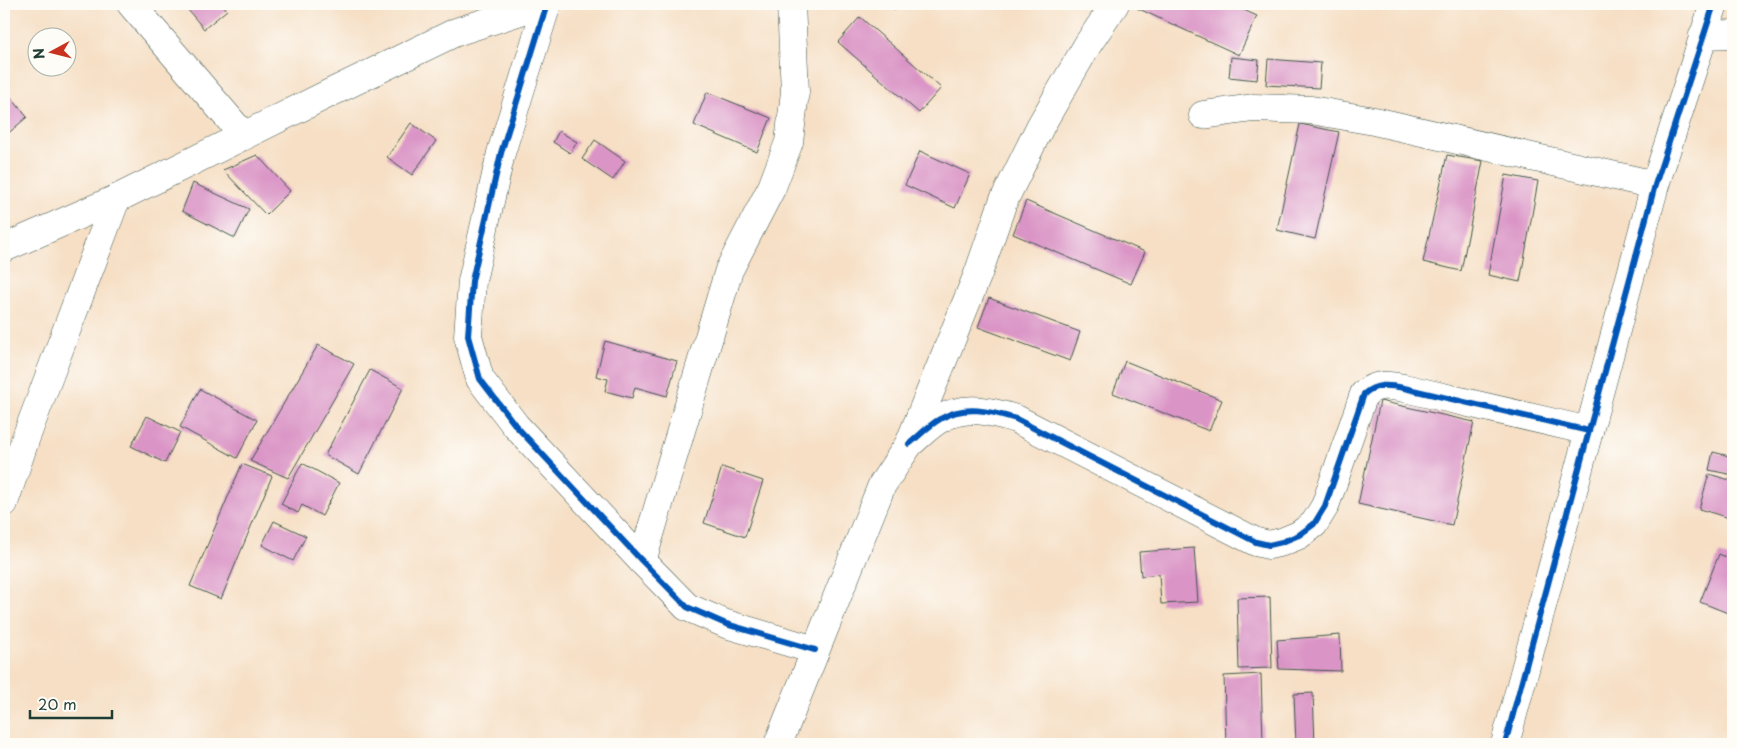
<svg xmlns="http://www.w3.org/2000/svg" width="1737" height="748" viewBox="0 0 1737 748" font-family="'Playpen Sans',sans-serif">
  <rect width="100%" height="100%" fill="#fdfcf7"/>
  <filter id="ink" filterUnits="userSpaceOnUse"><feTurbulence type="fractalNoise" baseFrequency=".02" numOctaves="2"/><feDisplacementMap in="SourceGraphic" scale="10" xChannelSelector="R" yChannelSelector="G"/><feConvolveMatrix kernelMatrix="1 2 1 2 8 2 1 2 1" color-interpolation-filters="sRGB"/></filter>
  <filter id="wash" filterUnits="userSpaceOnUse"><feTurbulence type="fractalNoise" baseFrequency=".0096" numOctaves="4" result="noise"/><feDisplacementMap in="SourceGraphic" scale="20" xChannelSelector="R" yChannelSelector="G"/><feGaussianBlur stdDeviation="1.12" result="paint"/><feColorMatrix in="noise" values="0 0 0 0 0 0 0 0 0 0 0 0 0 0 0 0 0 1.4 0 .05"/><feComposite in="paint" operator="in"/></filter>
  <g filter="url(#wash)">
    <rect width="100%" height="100%" fill="#f6dfc5"/>
    <g id="blocks">
      <g fill="#da94c6">
        <polygon points="183,4 222,4 227,10 204,29"/>
        <polygon points="888,4 900,4 895,10"/>
        <polygon points="1139,4 1230,4 1257,16 1239,55 1137,8"/>
        <polygon points="860,17 941,88 919,113 838,42"/>
        <polygon points="1231,57 1259,60 1257,80 1229,77"/>
        <polygon points="1268,59 1321,63 1319,88 1266,85"/>
        <polygon points="4,89 27,117 4,137"/>
        <polygon points="707,92 771,118 757,152 694,125"/>
        <polygon points="411,123 436,141 412,175 387,157"/>
        <polygon points="1300,124 1339,132 1315,239 1277,230"/>
        <polygon points="559,131 577,142 570,153 553,142"/>
        <polygon points="595,140 625,161 613,180 582,159"/>
        <polygon points="920,151 970,174 955,208 905,185"/>
        <polygon points="257,155 290,191 266,215 223,170"/>
        <polygon points="1447,155 1483,161 1461,271 1423,262"/>
        <polygon points="1506,175 1538,181 1520,282 1488,275"/>
        <polygon points="193,183 249,209 235,238 182,211"/>
        <polygon points="1026,201 1145,252 1131,284 1013,234"/>
        <polygon points="989,298 1080,332 1070,361 978,327"/>
        <polygon points="605,341 677,361 667,396 635,387 632,398 605,391 608,379 596,376"/>
        <polygon points="318,345 354,364 288,478 250,461"/>
        <polygon points="1125,361 1222,400 1209,431 1113,393"/>
        <polygon points="370,370 403,388 359,474 325,455"/>
        <polygon points="200,389 257,420 237,458 180,427"/>
        <polygon points="1380,401 1474,422 1452,525 1358,504"/>
        <polygon points="147,416 180,432 165,463 131,446"/>
        <polygon points="1713,452 1733,457 1733,475 1709,470"/>
        <polygon points="302,463 339,483 322,516 302,505 298,513 281,504"/>
        <polygon points="242,464 272,476 221,599 190,586"/>
        <polygon points="722,467 763,481 745,537 704,523"/>
        <polygon points="1709,474 1733,481 1733,519 1699,509"/>
        <polygon points="274,521 306,536 293,561 262,545"/>
        <polygon points="1194,548 1198,602 1161,604 1159,574 1141,576 1139,552"/>
        <polygon points="1719,554 1733,560 1733,615 1700,602"/>
        <polygon points="1270,597 1272,668 1239,669 1237,598"/>
        <polygon points="1340,635 1341,671 1279,669 1277,640"/>
        <polygon points="1261,674 1263,744 1226,744 1224,676"/>
        <polygon points="1313,693 1315,744 1296,744 1294,694"/>
      </g>
    </g>
  </g>
  <g filter="url(#ink)">
    <use href="#blocks" fill-opacity="0" stroke="#3f554a" stroke-width="1"/>
    <g fill="none" stroke-linecap="round" stroke-linejoin="round">
      <defs>
        <g id="minor">
          <polyline points="131,4 244,136"/>
          <polyline points="547,4 501,153 472,281 468,336 480,379 516,426 642,561 687,607 726,624 815,650"/>
          <polyline points="1703,35 1733,34"/>
          <polyline points="1203,115 1253,108 1311,110 1374,121 1655,185"/>
          <polyline points="4,248 116,199 328,94 456,32 542,4"/>
          <path d="M909,444c10,-8 20,-19 31,-25 25,-15 50,-8 76,0l240,123 13,3 13,-3 17,-7 15,-11 11,-18 39,-112c12,-11 25,-9 40,-6l185,43"/>
          <polyline points="4,503 25,440 116,199"/>
          <polyline points="642,561 729,270 772,187 789,142 795,92 791,4"/>
          <polyline points="778,744 882,485 909,444 978,274 1003,202 1041,125 1088,44 1115,4"/>
          <polyline points="1505,744 1655,185 1714,4"/>
        </g>
      </defs>
      <use href="#minor" stroke="#3f554a" stroke-width="29"/>
      <use href="#minor" stroke="#fff" stroke-width="28"/>
      <defs>
        <g id="cycleway">
          <polyline points="547,4 501,153 472,281 468,336 480,379 516,426 642,561 687,607 726,624 815,650"/>
          <path d="M909,444c10,-8 20,-19 31,-25 25,-15 50,-8 76,0l240,123 13,3 13,-3 17,-7 15,-11 11,-18 39,-112c12,-11 25,-9 40,-6l185,43"/>
          <polyline points="1505,744 1655,185 1714,4"/>
        </g>
      </defs>
      <use href="#cycleway" stroke="#fdfcf7" stroke-width="9"/>
      <use href="#cycleway" stroke="#0057b8" stroke-width="6"/>
    </g>
  </g>
  <rect width="1737" height="748" fill="none" stroke="#fdfcf7" stroke-width="20"/>
  <g transform="translate(52 52) rotate(263)"><circle r="24" fill="#fdfcf7" stroke="#a4b0a9"/>
  <path d="M0-4L9 19L0 12L-9 19Z" fill="#c8321e"/>
  <text y="-8" font-size="14" font-weight="bold" text-anchor="middle" fill="#1f3d34">N</text>
  </g>
  <path d="M30 710v8h82v-8" fill="none" stroke="#1f3d34" stroke-width="2.5"/>
  <text x="38" y="710" font-size="15" fill="#1f3d34" stroke="#fdfcf7" stroke-width="4" paint-order="stroke">20 m</text>
</svg>
